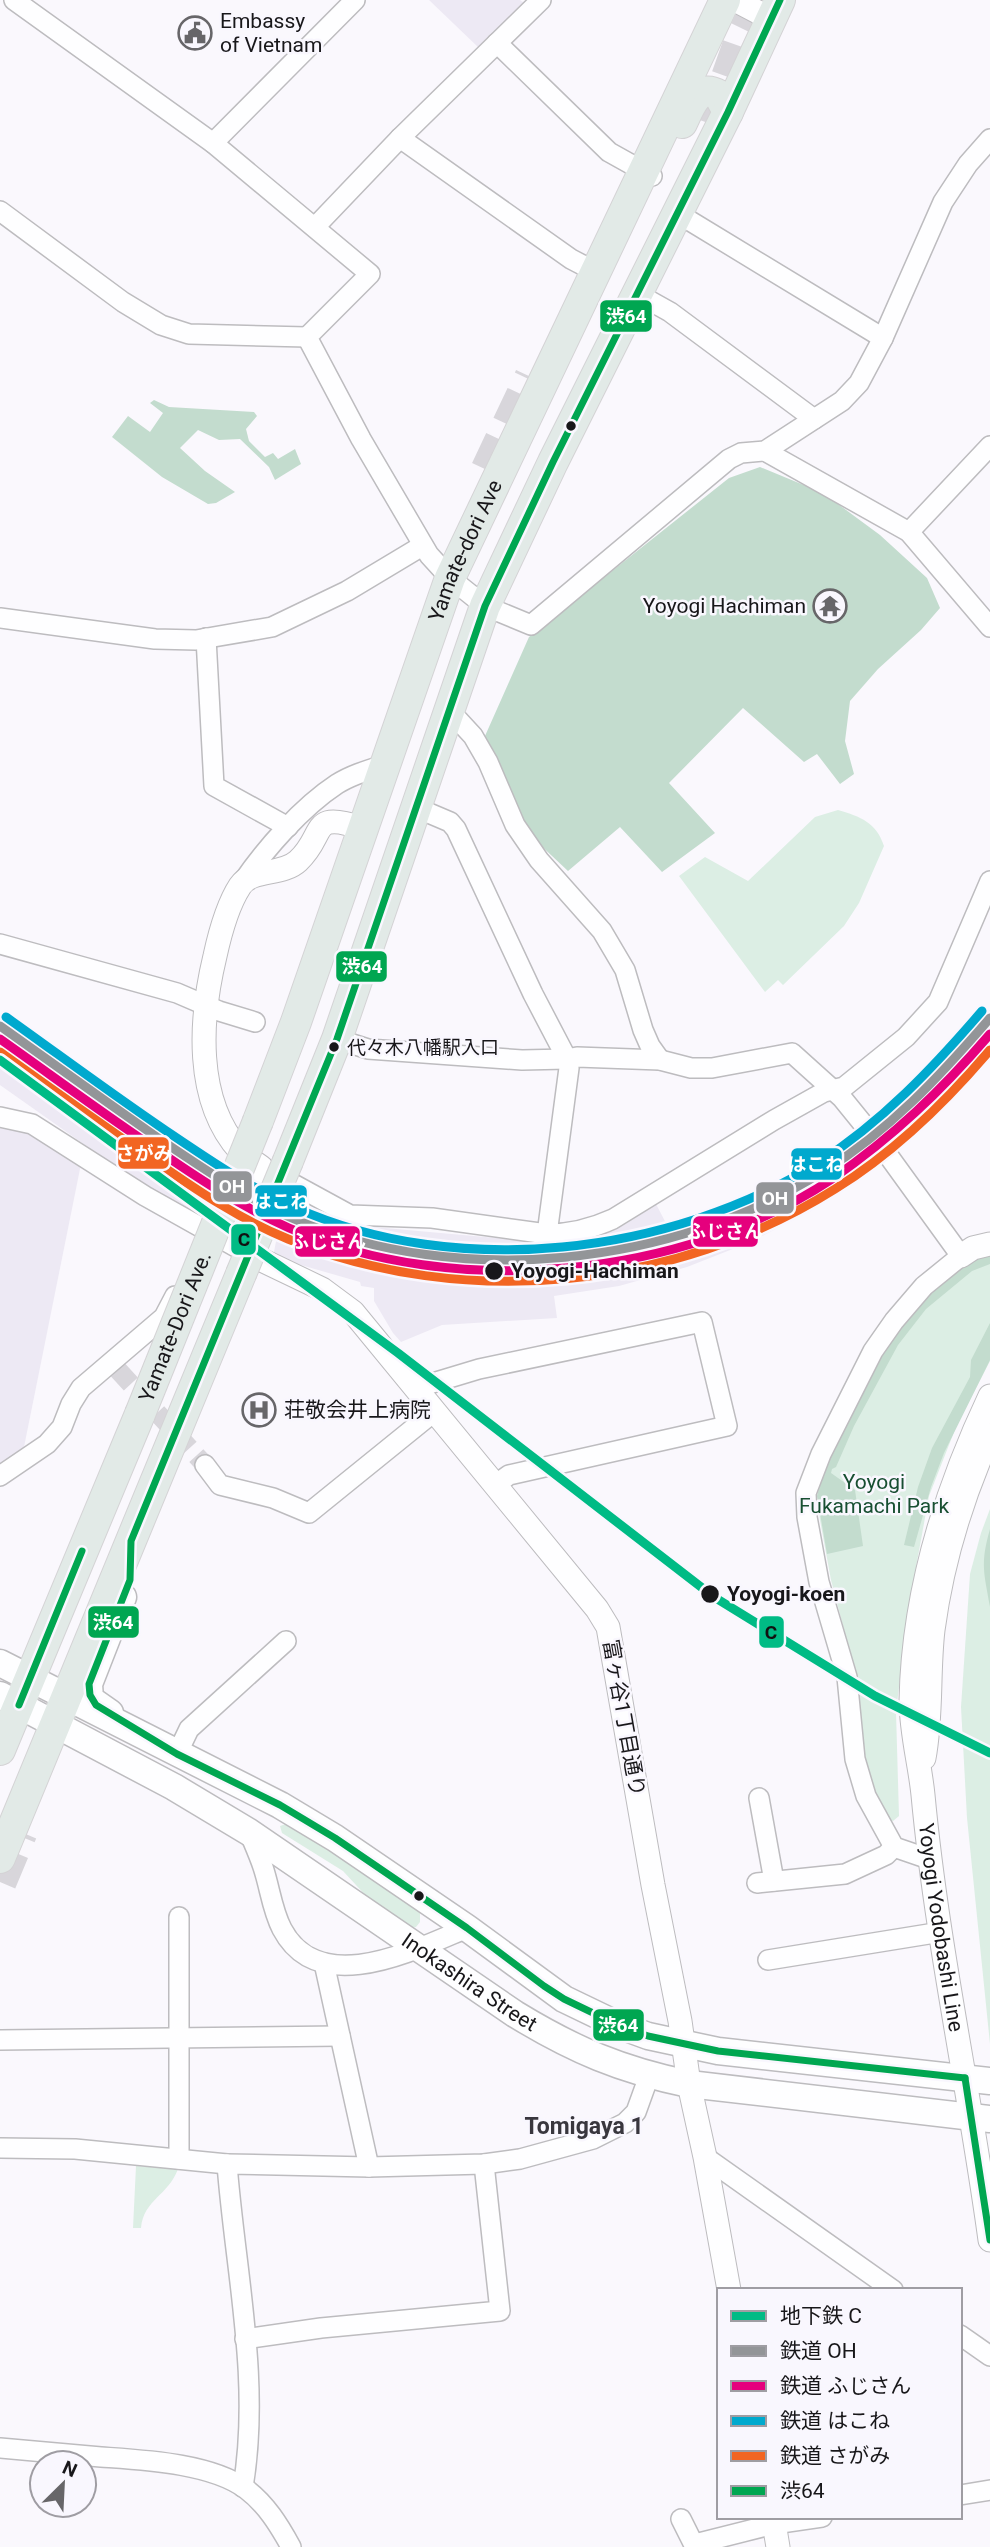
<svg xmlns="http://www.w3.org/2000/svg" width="990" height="2547" viewBox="0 0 990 2547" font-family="Roboto,'Noto Sans JP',sans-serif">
  <rect width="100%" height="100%" fill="#faf8fd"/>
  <g fill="#ede9f4">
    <polygon points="429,0 520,0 524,3 479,48"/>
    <polygon points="990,1010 990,1045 935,1112 894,1150 875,1127 937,1073"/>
    <polygon points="0,1018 204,1162 229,1175 218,1228 129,1176 0,1085"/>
    <polygon points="0,1127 28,1133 81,1164 23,1452 0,1466"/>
    <polygon points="862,1135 884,1162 811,1211 748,1243 687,1267 619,1286 554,1296 557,1318 442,1325 401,1342 393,1333 374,1301 374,1288 361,1286 360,1282 273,1257 283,1205 362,1235 374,1227 563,1244 601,1235 624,1225 656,1204 669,1229 738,1208 789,1183"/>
  </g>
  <g fill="#dceee4">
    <path d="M838,810c23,7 38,12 46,36l-25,57 -15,23 -61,59 -5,-5 -13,12 -86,-116 26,-19 43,24 67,-64z"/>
    <polygon points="990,1253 990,1361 956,1427 929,1496 908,1611 896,1712 899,1816 893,1821 886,1818 868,1781 861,1750 857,1679 831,1580 820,1520 817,1495 825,1466 922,1300 963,1266"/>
    <polygon points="990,1509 990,2044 967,1818 961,1707 970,1574 981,1533"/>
    <polygon points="286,1824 294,1825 420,1910 420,1922 416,1927 408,1929 369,1899 343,1871 282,1833 280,1826"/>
    <path d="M136,2166l42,3c-10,27 -34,30 -37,59h-8z"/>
  </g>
  <g fill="#c3dcce">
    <polygon points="154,400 169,407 254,412 257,416 246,429 249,441 265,457 273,453 278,459 295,449 301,464 275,480 269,467 240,439 219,440 198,430 180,448 205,471 235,492 216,503 208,504 162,477 112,437 128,416 150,432 163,413 150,403"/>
    <polygon points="760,467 823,493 880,535 927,578 940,608 921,630 878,669 850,701 845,741 854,774 840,784 817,754 804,762 743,708 669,783 715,833 662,872 620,827 568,871 535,840 514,803 485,736 529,637 729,478"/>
    <polygon points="984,1254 990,1254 990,1264 972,1271 926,1309 898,1345 854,1426 836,1467 832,1469 831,1473 855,1490 863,1546 827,1554 817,1496 826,1465 868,1377 899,1326 921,1302 963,1267"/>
    <polygon points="990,1323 990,1360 944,1453 931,1487 914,1547 904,1545 918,1487 932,1448 970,1377 971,1360"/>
    <path d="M990,1529v78c-6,-35 -10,-43 0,-78z"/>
  </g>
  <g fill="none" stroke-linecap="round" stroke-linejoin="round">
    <polyline stroke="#d8d6db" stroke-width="19" stroke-dasharray="19 10" stroke-linecap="butt" points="118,1370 205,1465"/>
    <g stroke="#d8d6db" stroke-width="33" stroke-dasharray="33 17" stroke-linecap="butt">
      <polyline points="711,124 739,45 761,0"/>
      <polyline points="487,470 531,377"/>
      <polyline points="0,1882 21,1832"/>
    </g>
    <defs>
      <g id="minor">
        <polyline points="14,0 213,143 370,274 307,337 361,439 429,555 450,578 485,606 531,625 729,459 741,453 765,451 842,401 859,383 883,338 943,202 968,164 990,139"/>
        <polyline points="497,43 609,152 652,176"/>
        <polyline points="400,138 571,259 596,272"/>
        <polyline points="213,143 355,0"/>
        <polyline points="0,211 123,302 161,325 189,334 307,337"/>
        <polyline points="677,213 883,338"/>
        <polyline points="315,227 400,138 541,0"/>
        <polyline points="636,293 670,312 814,419"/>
        <polyline points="765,451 909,532 990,627"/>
        <polyline points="909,532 990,446"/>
        <polyline points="0,618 155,639 196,640 272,627 347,591 422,546"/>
        <polyline points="206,638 214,786 288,827"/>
        <polyline points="449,710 473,736 488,762 515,825 539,860 602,931 625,970 643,1030 650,1046 660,1060"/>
        <polyline points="417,808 450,822 456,829 533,994 567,1059 569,1068 547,1234"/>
        <path d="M242,883c23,-34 60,-76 95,-99 14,-9 31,-14 47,-19"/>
        <polyline points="0,944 177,993 219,1011 255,1022"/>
        <polyline points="337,1039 368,1049 522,1060 567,1059 577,1057 660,1060 691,1068 712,1068 792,1053 842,1098 885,1151 961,1256 924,1286 894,1321 873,1351 821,1454 806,1493 807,1517 819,1582 847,1677 855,1759 866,1796 894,1847 929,1859"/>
        <polyline points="0,1117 32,1124 145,1196 243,1251"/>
        <path d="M273,1173l77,42 82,3 115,16c24,0 44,-5 66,-15l161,-99 50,-28 20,-5 62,-50 32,-35 52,-121"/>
        <polyline points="416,1388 479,1369 702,1322 727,1426 509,1475 495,1485"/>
        <polyline points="205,1465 220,1485 273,1498 309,1513 435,1411"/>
        <polyline points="0,1476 47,1444 62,1427 71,1404 81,1388 164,1317 175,1296"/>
        <polyline points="177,1754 189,1729 286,1641"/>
        <polyline points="759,1798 774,1881"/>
        <path d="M249,1832c5,12 10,23 14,35 7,21 9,43 19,62 37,70 132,21 185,-1"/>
        <polyline points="757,1883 845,1874 886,1855 894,1847"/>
        <polyline points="768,1960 941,1932"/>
        <polyline points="324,1963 369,2167"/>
        <polyline points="0,2040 340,2036"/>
        <polyline points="0,2148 75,2149 227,2164"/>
        <polyline points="705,2157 893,2290"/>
        <polyline points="179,2159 179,1917"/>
        <polyline points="960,2335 990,2356"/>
        <polyline points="245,2339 321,2328 500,2311 484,2164"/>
        <path d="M0,2448c34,3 67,6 101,9 42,3 110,6 145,32 20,15 33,36 45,58"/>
        <path d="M243,2487c18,-107 -8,-217 -16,-323l142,3 115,-3 36,-5 73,-20 32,-16 11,-11 13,-36"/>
        <polyline points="960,2495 990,2490"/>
        <polyline points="681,2519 695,2547"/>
        <polyline points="695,2544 774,2524 822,2517"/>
      </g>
      <g id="tertiary">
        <polyline points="735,0 771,19"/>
        <path d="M362,828c-54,-18 -35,6 -64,33 -16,15 -46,7 -58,25 -13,20 -20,47 -25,70 -15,62 -21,144 25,195 6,6 14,11 21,16l-18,84 79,38 31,23 244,297 11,18 45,258 27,136 9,63 16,73 24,133"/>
        <polyline points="961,1256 973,1248 990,1244"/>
        <path id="s1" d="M990,1396c-46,97 -77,198 -79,305 0,32 9,63 12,94 14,150 47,297 67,445"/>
        <path d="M924,1758c8,-42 4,-85 9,-128 9,-67 29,-133 57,-195"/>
        <polyline points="773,2517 778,2547"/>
      </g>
      <g id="secondary">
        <polyline points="0,1663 280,1805 335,1838 467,1928 564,1999 618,2025 648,2036 718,2051 990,2081"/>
        <path id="s2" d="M0,1695l174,92 75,45 266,182c59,36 106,56 174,70l301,35"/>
        <polyline points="110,1713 90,1699 89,1684 123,1597"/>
      </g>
      <g id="primary">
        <path d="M682,123c8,-16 15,-41 37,-28l9,17"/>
        <path id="s3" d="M258,1121l38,-99 154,-444 275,-578"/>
        <polyline points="288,1161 337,1039 485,606 553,462 728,112 780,0"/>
        <polyline points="0,1750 140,1414"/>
        <polyline points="0,1858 241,1274"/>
      </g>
    </defs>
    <use href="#minor" stroke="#bdbcbf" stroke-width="22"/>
    <use href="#tertiary" stroke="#bdbcbf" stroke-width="25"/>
    <use href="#secondary" stroke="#bdbcbf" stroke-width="29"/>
    <use href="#primary" stroke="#d4d3d5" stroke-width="32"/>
    <use href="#minor" stroke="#fefeff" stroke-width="19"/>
    <use href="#tertiary" stroke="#fefeff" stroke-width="23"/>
    <use href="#secondary" stroke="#fefeff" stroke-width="26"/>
    <use href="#primary" stroke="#e2eae7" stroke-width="30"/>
    <defs>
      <g id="primary-bridge">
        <polyline points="241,1274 288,1161"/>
        <path id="s4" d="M140,1414l118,-293"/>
      </g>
    </defs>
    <use href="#primary-bridge" stroke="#d4d3d5" stroke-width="32" stroke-linecap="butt"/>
    <use href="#primary-bridge" stroke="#e2eae7" stroke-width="30"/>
    <defs>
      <g id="bus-1">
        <polyline points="780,0 728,112 553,462 485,606 337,1039 131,1541 130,1580 89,1684 90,1695 96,1705 177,1754 280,1805 335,1838 467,1928 544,1986 564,1999 618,2025 648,2036 718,2051 965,2078"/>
        <polyline points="19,1705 82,1551"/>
        <polyline points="965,2078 990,2240"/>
      </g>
    </defs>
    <use href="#bus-1" stroke="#f9f7fe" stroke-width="12"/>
    <use href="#bus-1" stroke="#00a651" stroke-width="7"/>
    <defs>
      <path id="rail-1" d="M0,1026c52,37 105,75 158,112 43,29 88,60 136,81 167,70 378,48 530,-48 65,-40 116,-95 166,-153"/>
      <path id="rail-2" d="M0,1039c51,36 101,73 153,108 43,30 87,59 136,81 165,72 393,51 543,-49 62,-43 109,-88 158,-145"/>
      <path id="rail-3" d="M6,1017c52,37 103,75 156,111 43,29 86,59 134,80 162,72 374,47 522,-45 64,-41 115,-95 164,-152"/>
      <path id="rail-4" d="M0,1052c50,36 101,72 152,107 43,30 87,60 136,80 175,72 388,50 547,-50 60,-37 110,-86 155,-139"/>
    </defs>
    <use href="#rail-1" stroke="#f9f7fe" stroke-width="14"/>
    <use href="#rail-2" stroke="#f9f7fe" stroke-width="14"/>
    <use href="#rail-3" stroke="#f9f7fe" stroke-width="14"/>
    <use href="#rail-4" stroke="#f9f7fe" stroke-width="14"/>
    <use href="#rail-1" stroke="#939598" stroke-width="9"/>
    <use href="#rail-2" stroke="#e5007d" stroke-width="9"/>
    <use href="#rail-3" stroke="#00a9ce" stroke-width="9"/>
    <use href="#rail-4" stroke="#f26522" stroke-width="9"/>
    <defs>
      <polyline id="metro-1" points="0,1060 398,1353 714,1597 875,1696 990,1753"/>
    </defs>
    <use href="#metro-1" stroke="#f9f7fe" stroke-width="14"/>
    <use href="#metro-1" stroke="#00bb85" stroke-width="9"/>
  </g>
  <defs>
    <symbol id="civic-ring" viewBox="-11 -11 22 22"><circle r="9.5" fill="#f9f7fe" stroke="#676669" stroke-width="1.5"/><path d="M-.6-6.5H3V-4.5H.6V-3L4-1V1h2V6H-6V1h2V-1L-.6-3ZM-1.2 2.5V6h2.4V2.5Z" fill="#676669"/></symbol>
    <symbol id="temple-ring" viewBox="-11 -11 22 22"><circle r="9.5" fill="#f9f7fe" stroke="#676669" stroke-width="1.5"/><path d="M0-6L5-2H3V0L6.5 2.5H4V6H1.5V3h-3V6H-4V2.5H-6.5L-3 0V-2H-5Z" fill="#676669"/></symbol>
    <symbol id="hospital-ring" viewBox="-11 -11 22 22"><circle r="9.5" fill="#f9f7fe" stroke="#676669" stroke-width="1.5"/><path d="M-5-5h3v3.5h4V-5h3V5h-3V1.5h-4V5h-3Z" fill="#676669"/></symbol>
  </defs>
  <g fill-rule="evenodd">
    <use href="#civic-ring" x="176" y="14" width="38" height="38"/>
    <use href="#temple-ring" x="811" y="587" width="38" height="38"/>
    <use href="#hospital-ring" x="240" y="1391" width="38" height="38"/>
  </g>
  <g fill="#18171a" stroke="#f9f7fe" stroke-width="2.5">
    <circle cx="571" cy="426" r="6"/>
    <circle cx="334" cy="1047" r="6"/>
    <circle cx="494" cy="1271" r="10"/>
    <circle cx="710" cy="1594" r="10"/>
    <circle cx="419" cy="1896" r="6"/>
  </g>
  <g text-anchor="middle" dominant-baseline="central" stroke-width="5" stroke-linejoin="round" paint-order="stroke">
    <g font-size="19" fill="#18171a" stroke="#f9f7fe" text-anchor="start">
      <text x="347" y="1047">代々木八幡駅入口</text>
    </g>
    <g font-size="21" fill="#18171a" stroke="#f9f7fe" text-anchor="start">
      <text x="220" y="21">Embassy<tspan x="220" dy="24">of Vietnam</tspan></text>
      <text x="806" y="606" text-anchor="end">Yoyogi Hachiman</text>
      <text x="284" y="1410">荘敬会井上病院</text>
    </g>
    <g font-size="21" fill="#18171a" stroke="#f9f7fe">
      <text stroke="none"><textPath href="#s3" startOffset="607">Yamate-dori Ave</textPath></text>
      <text stroke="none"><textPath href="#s4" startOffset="94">Yamate-Dori Ave.</textPath></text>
      <text transform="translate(624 1718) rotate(80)">富ヶ谷1丁目通り</text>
      <text stroke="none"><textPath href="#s1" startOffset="546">Yoyogi Yodobashi Line</textPath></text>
      <text stroke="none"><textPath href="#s2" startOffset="551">Inokashira Street</textPath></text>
    </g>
    <g font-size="21" font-weight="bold" fill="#18171a" stroke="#f9f7fe" text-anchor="start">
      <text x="511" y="1271">Yoyogi-Hachiman</text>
      <text x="727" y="1594">Yoyogi-koen</text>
    </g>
    <g font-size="21" fill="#184f32" stroke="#f9f7fe">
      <text x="874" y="1482">Yoyogi<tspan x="874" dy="24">Fukamachi Park</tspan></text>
    </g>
    <g font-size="23" font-weight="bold" fill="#39373e" stroke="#f9f7fe">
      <text x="584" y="2126">Tomigaya 1</text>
    </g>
  </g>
  <g stroke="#f9f7fe" stroke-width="2.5">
    <rect x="599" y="299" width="54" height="34" rx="7" fill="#00a651"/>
    <rect x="335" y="950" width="53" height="33" rx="7" fill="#00a651"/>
    <rect x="117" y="1136" width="53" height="34" rx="7" fill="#f26522"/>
    <rect x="790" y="1147" width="53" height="34" rx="7" fill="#00a9ce"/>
    <rect x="212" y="1170" width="41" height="33" rx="7" fill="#939598"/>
    <rect x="755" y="1181" width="40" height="34" rx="7" fill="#939598"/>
    <rect x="254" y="1184" width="54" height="34" rx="7" fill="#00a9ce"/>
    <rect x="692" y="1215" width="67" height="33" rx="7" fill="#e5007d"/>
    <rect x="230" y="1223" width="27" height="33" rx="7" fill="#00bb85"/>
    <rect x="294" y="1225" width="67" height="33" rx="7" fill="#e5007d"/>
    <rect x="87" y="1605" width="53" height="34" rx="7" fill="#00a651"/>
    <rect x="758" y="1615" width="27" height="34" rx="7" fill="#00bb85"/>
    <rect x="592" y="2008" width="53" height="34" rx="7" fill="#00a651"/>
  </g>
  <g font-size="19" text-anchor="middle" font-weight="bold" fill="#fff">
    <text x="626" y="323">渋64</text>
    <text x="362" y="973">渋64</text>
    <text x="144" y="1160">さがみ</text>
    <text x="816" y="1171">はこね</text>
    <text x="232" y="1193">OH</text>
    <text x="775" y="1205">OH</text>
    <text x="281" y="1208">はこね</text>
    <text x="725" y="1238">ふじさん</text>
    <text x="328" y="1248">ふじさん</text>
    <text x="113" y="1629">渋64</text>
    <text x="618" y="2032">渋64</text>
  </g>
  <g font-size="19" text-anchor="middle" font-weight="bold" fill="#111">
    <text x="244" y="1246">C</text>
    <text x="771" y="1639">C</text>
  </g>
  <rect x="717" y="2288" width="245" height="231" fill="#f9f7fe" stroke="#9f9da3" stroke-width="2"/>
  <rect x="731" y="2311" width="35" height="10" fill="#00bb85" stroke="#9f9da3" stroke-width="2"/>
  <text x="780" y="2323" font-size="21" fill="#18171a">地下鉄 C</text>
  <rect x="731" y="2346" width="35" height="10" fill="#939598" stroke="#9f9da3" stroke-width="2"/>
  <text x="780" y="2358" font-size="21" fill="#18171a">鉄道 OH</text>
  <rect x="731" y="2381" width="35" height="10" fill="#e5007d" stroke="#9f9da3" stroke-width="2"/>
  <text x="780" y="2393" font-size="21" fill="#18171a">鉄道 ふじさん</text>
  <rect x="731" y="2416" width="35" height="10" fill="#00a9ce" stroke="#9f9da3" stroke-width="2"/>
  <text x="780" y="2428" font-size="21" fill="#18171a">鉄道 はこね</text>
  <rect x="731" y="2451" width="35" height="10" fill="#f26522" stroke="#9f9da3" stroke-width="2"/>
  <text x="780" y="2463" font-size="21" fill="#18171a">鉄道 さがみ</text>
  <rect x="731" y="2486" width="35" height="10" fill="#00a651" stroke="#9f9da3" stroke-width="2"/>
  <text x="780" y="2498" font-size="21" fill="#18171a">渋64</text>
  <g transform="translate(63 2484) rotate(24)"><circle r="33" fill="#f9f7fe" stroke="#9f9da3" stroke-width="2"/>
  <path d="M0-5L12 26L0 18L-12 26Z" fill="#676669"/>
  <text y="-10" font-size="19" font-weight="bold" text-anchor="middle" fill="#18171a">N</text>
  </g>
</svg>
